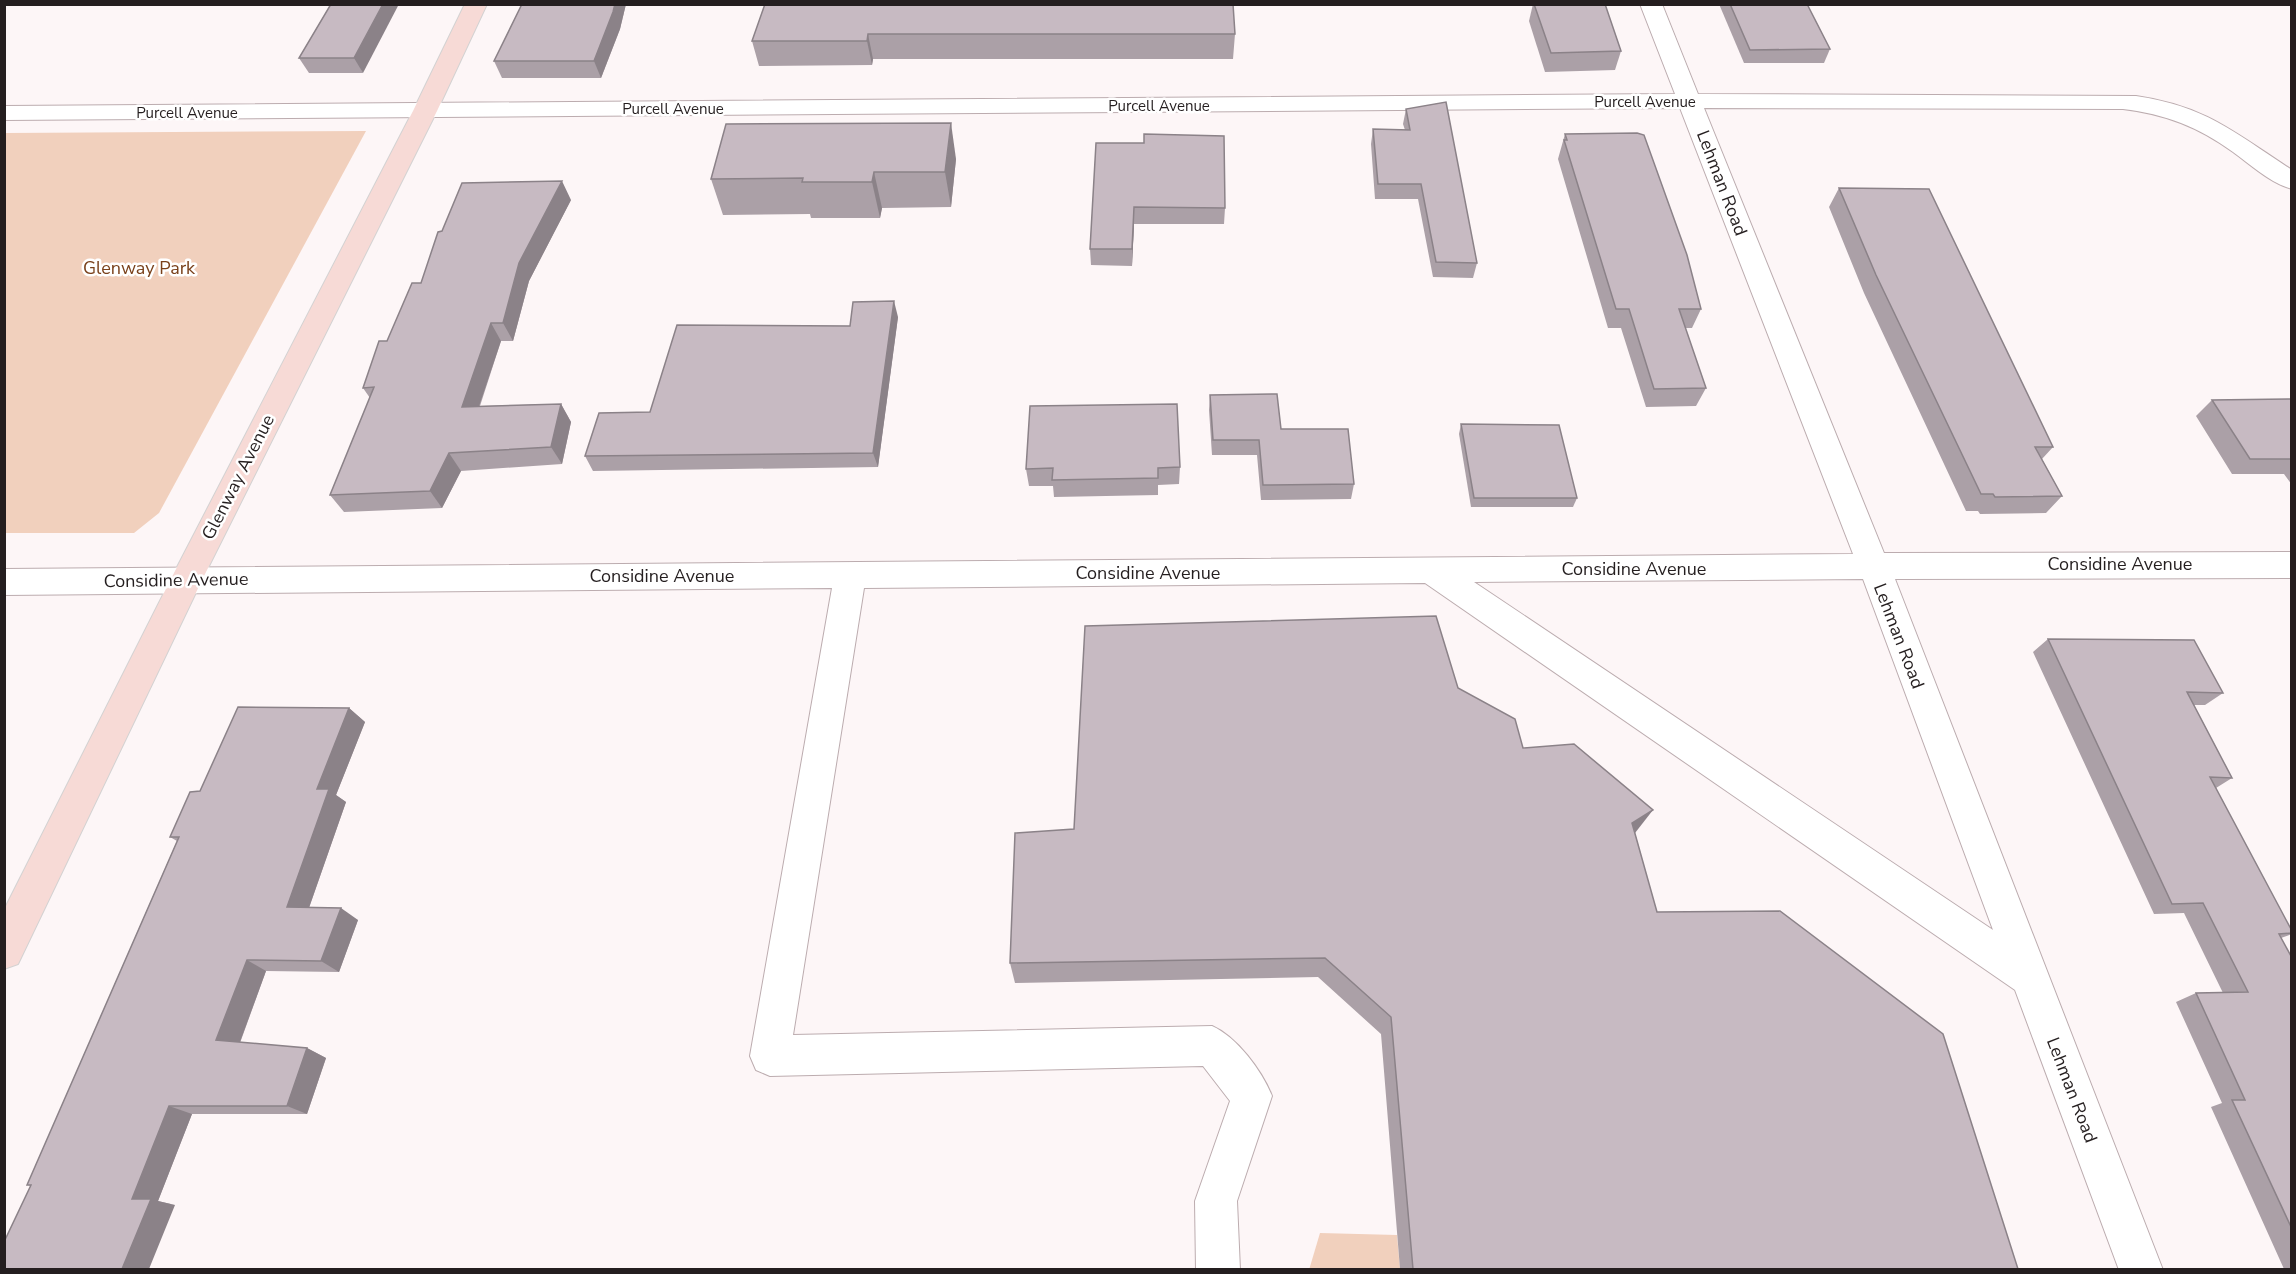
<svg xmlns="http://www.w3.org/2000/svg" width="2296" height="1274" viewBox="0 0 2296 1274" font-family="'Nunito Sans',sans-serif">
  <rect width="100%" height="100%" fill="#fdf6f7"/>
  <g fill="#f1d0bd">
    <polygon points="366,131 159,513 134,533 5,533 5,133"/>
    <polygon points="1320,1233 1397,1235 1400,1269 1309,1270"/>
  </g>
  <g fill="none" stroke-linecap="round" stroke-linejoin="round">
    <defs>
      <path id="minor" d="M1640,4h22l36,90 438,2c70,10 99,37 156,74v19c-22,-6 -41,-24 -59,-37 -34,-25 -68,-38 -110,-43l-419,-1 180,445 408,-1v26l-397,1 268,691h-44l-104,-280 -590,-407 -561,5 -71,447 419,-9c25,11 50,45 60,70l-35,105 3,69h-44l-1,-69 35,-100 -27,-35 -433,10 -14,-6 -6,-14 82,-468 -828,7v-26l1849,-15 -173,-446 -1676,12v-14l1671,-12zM1863,579l130,351 -519,-348z"/>
      <polygon id="major" points="465,4 487,4 437,111 202,580 18,964 4,969 4,910 175,571 413,111"/>
    </defs>
    <use href="#minor" stroke="#bcacaf" stroke-width="2"/>
    <use href="#major" stroke="#d3d2d2" stroke-width="2"/>
    <use href="#minor" fill="#fff" fill-rule="evenodd"/>
    <use href="#major" fill="#f7dad6" fill-rule="evenodd"/>
  </g>
  <g fill="#aba0a7">
    <polygon points="331,4 363,73 309,73 299,58"/>
    <polygon points="522,4 626,4 620,29 601,78 502,78 494,61"/>
    <polygon points="765,4 1235,34 1233,59 873,59 872,65 759,66 752,41"/>
    <polygon points="1533,4 1605,4 1621,51 1615,70 1545,72 1529,21"/>
    <polygon points="1719,4 1807,4 1830,49 1824,63 1744,63"/>
    <polygon points="1406,109 1477,263 1473,278 1433,277 1418,199 1375,199 1371,144 1373,129 1405,130 1403,124"/>
    <polygon points="1565,134 1701,309 1692,328 1685,328 1706,388 1696,406 1646,407 1621,328 1608,328 1558,159"/>
    <polygon points="1096,143 1225,208 1224,224 1134,224 1132,266 1091,265 1090,249"/>
    <polygon points="956,159 951,207 882,208 880,218 811,218 810,214 723,215 711,179"/>
    <polygon points="1839,188 2053,447 2042,459 2062,496 2046,513 1980,514 1978,511 1966,511 1864,293 1829,207"/>
    <polygon points="571,200 529,281 513,341 501,341 480,406 561,404 571,422 562,464 461,471 442,508 344,512 330,495 370,398 363,388 387,341 421,283 442,231"/>
    <polygon points="898,317 878,467 593,471 585,456 650,412 850,326"/>
    <polygon points="1210,395 1281,429 1354,484 1351,499 1261,500 1257,455 1212,455 1209,410"/>
    <polygon points="2292,399 2292,485 2284,474 2232,474 2196,416 2212,400"/>
    <polygon points="1461,424 1577,498 1573,507 1471,507 1459,434"/>
    <polygon points="1180,467 1179,484 1158,485 1158,495 1054,497 1053,486 1029,486 1026,469"/>
    <polygon points="2048,639 2223,693 2205,705 2194,705 2232,778 2216,788 2292,934 2281,938 2292,958 2292,1269 2284,1269 2211,1107 2222,1103 2176,1002 2196,993 2223,993 2184,913 2154,914 2033,652"/>
    <polygon points="1458,688 1523,748 1635,833 1657,912 2018,1269 1400,1269 1381,1034 1318,977 1015,983 1010,963 1074,829"/>
    <polygon points="349,708 365,722 336,795 346,802 309,908 358,920 339,972 266,971 240,1043 307,1048 326,1058 307,1114 192,1114 158,1201 175,1205 27,1185 177,841 170,837 200,791"/>
  </g>
  <g fill="#8b8288">
    <polygon points="383,4 399,4 363,73 354,58"/>
    <polygon points="615,4 626,4 620,29 601,78 594,61"/>
    <polygon points="868,34 873,59 872,65 867,41"/>
    <polygon points="951,123 956,159 951,207 945,172"/>
    <polygon points="874,172 882,208 880,218 872,182"/>
    <polygon points="562,181 571,200 529,281 513,341 503,323 519,263"/>
    <polygon points="1134,207 1134,224 1132,266 1132,249"/>
    <polygon points="894,301 898,317 878,467 873,453"/>
    <polygon points="491,323 501,341 473,424 462,407"/>
    <polygon points="561,404 571,422 562,464 551,447"/>
    <polygon points="449,453 461,471 442,508 430,491"/>
    <polygon points="349,708 365,722 336,795 346,802 305,919 287,907 317,789"/>
    <polygon points="1653,810 1635,833 1632,823"/>
    <polygon points="341,908 358,920 339,972 321,961"/>
    <polygon points="247,960 266,971 237,1050 216,1040"/>
    <polygon points="307,1048 326,1058 307,1114 287,1106"/>
    <polygon points="169,1106 192,1114 158,1201 175,1205 149,1269 122,1269 132,1199"/>
  </g>
  <g fill="#c7bac2" stroke="#8b8288" stroke-width="1.5">
    <polygon points="331,4 383,4 354,58 299,58"/>
    <polygon points="522,4 615,4 613,12 594,61 494,61"/>
    <polygon points="765,4 1233,4 1235,34 868,34 867,41 752,41"/>
    <polygon points="1534,4 1605,4 1621,51 1551,53"/>
    <polygon points="1730,4 1807,4 1830,49 1750,50"/>
    <polygon points="1446,102 1477,263 1436,262 1421,184 1378,184 1373,129 1410,130 1406,109"/>
    <polygon points="951,123 945,172 874,172 872,182 802,182 803,178 711,179 726,124"/>
    <polygon points="1637,133 1644,135 1687,255 1701,309 1679,309 1706,388 1654,389 1629,309 1616,309 1564,140 1567,140 1565,134"/>
    <polygon points="1144,134 1224,136 1225,208 1134,207 1132,249 1090,249 1096,143 1144,143"/>
    <polygon points="562,181 519,263 503,323 491,323 462,407 561,404 551,447 449,453 430,491 330,495 374,387 363,388 379,341 387,341 412,283 421,283 438,232 442,231 462,183"/>
    <polygon points="1839,188 1929,189 2053,447 2035,447 2062,496 1995,497 1993,494 1981,494 1876,275"/>
    <polygon points="894,301 873,453 585,456 599,413 650,412 677,325 850,326 853,302"/>
    <polygon points="1277,394 1281,429 1348,429 1354,484 1263,485 1259,440 1213,440 1210,395"/>
    <polygon points="2292,399 2292,459 2250,459 2212,400"/>
    <polygon points="1177,404 1180,467 1158,468 1158,478 1052,480 1053,468 1026,469 1030,406"/>
    <polygon points="1461,424 1559,425 1577,498 1474,498"/>
    <polygon points="1436,616 1458,688 1515,719 1523,748 1574,744 1653,810 1632,823 1657,912 1780,911 1943,1034 2018,1269 1413,1269 1391,1017 1325,958 1010,963 1015,833 1074,829 1085,626"/>
    <polygon points="2048,639 2194,640 2223,693 2187,692 2232,778 2210,777 2292,931 2292,933 2279,934 2292,958 2292,1229 2232,1100 2245,1100 2196,993 2248,992 2203,903 2172,904"/>
    <polygon points="238,707 349,708 317,789 329,789 287,907 341,908 321,961 247,960 216,1040 307,1048 287,1106 169,1106 132,1199 151,1199 122,1269 4,1269 4,1242 31,1185 27,1185 179,837 170,837 190,792 200,791"/>
  </g>
  <g text-anchor="middle" dominant-baseline="central" stroke-width="5" stroke-linejoin="round" paint-order="stroke">
    <g font-size="15" fill="#241e1f" stroke="#fff">
      <text x="1645" y="102">Purcell Avenue</text>
      <text x="1159" y="106">Purcell Avenue</text>
      <text x="673" y="109">Purcell Avenue</text>
      <text x="187" y="113">Purcell Avenue</text>
    </g>
    <g font-size="18" fill="#241e1f" stroke="#fff">
      <text transform="translate(1722 183) rotate(69)">Lehman Road</text>
      <text transform="translate(238 477) rotate(-63)">Glenway Avenue</text>
      <text x="2120" y="564">Considine Avenue</text>
      <text x="1634" y="569">Considine Avenue</text>
      <text x="1148" y="573">Considine Avenue</text>
      <text x="662" y="576">Considine Avenue</text>
      <text transform="translate(176 580) rotate(-1)">Considine Avenue</text>
      <text transform="translate(1899 636) rotate(69)">Lehman Road</text>
      <text transform="translate(2072 1090) rotate(69)">Lehman Road</text>
    </g>
    <g font-size="18" fill="#79401a" stroke="#fff">
      <text x="139" y="268">Glenway Park</text>
    </g>
  </g>
  <rect width="2296" height="1274" fill="none" stroke="#241e1f" stroke-width="12"/>
</svg>
